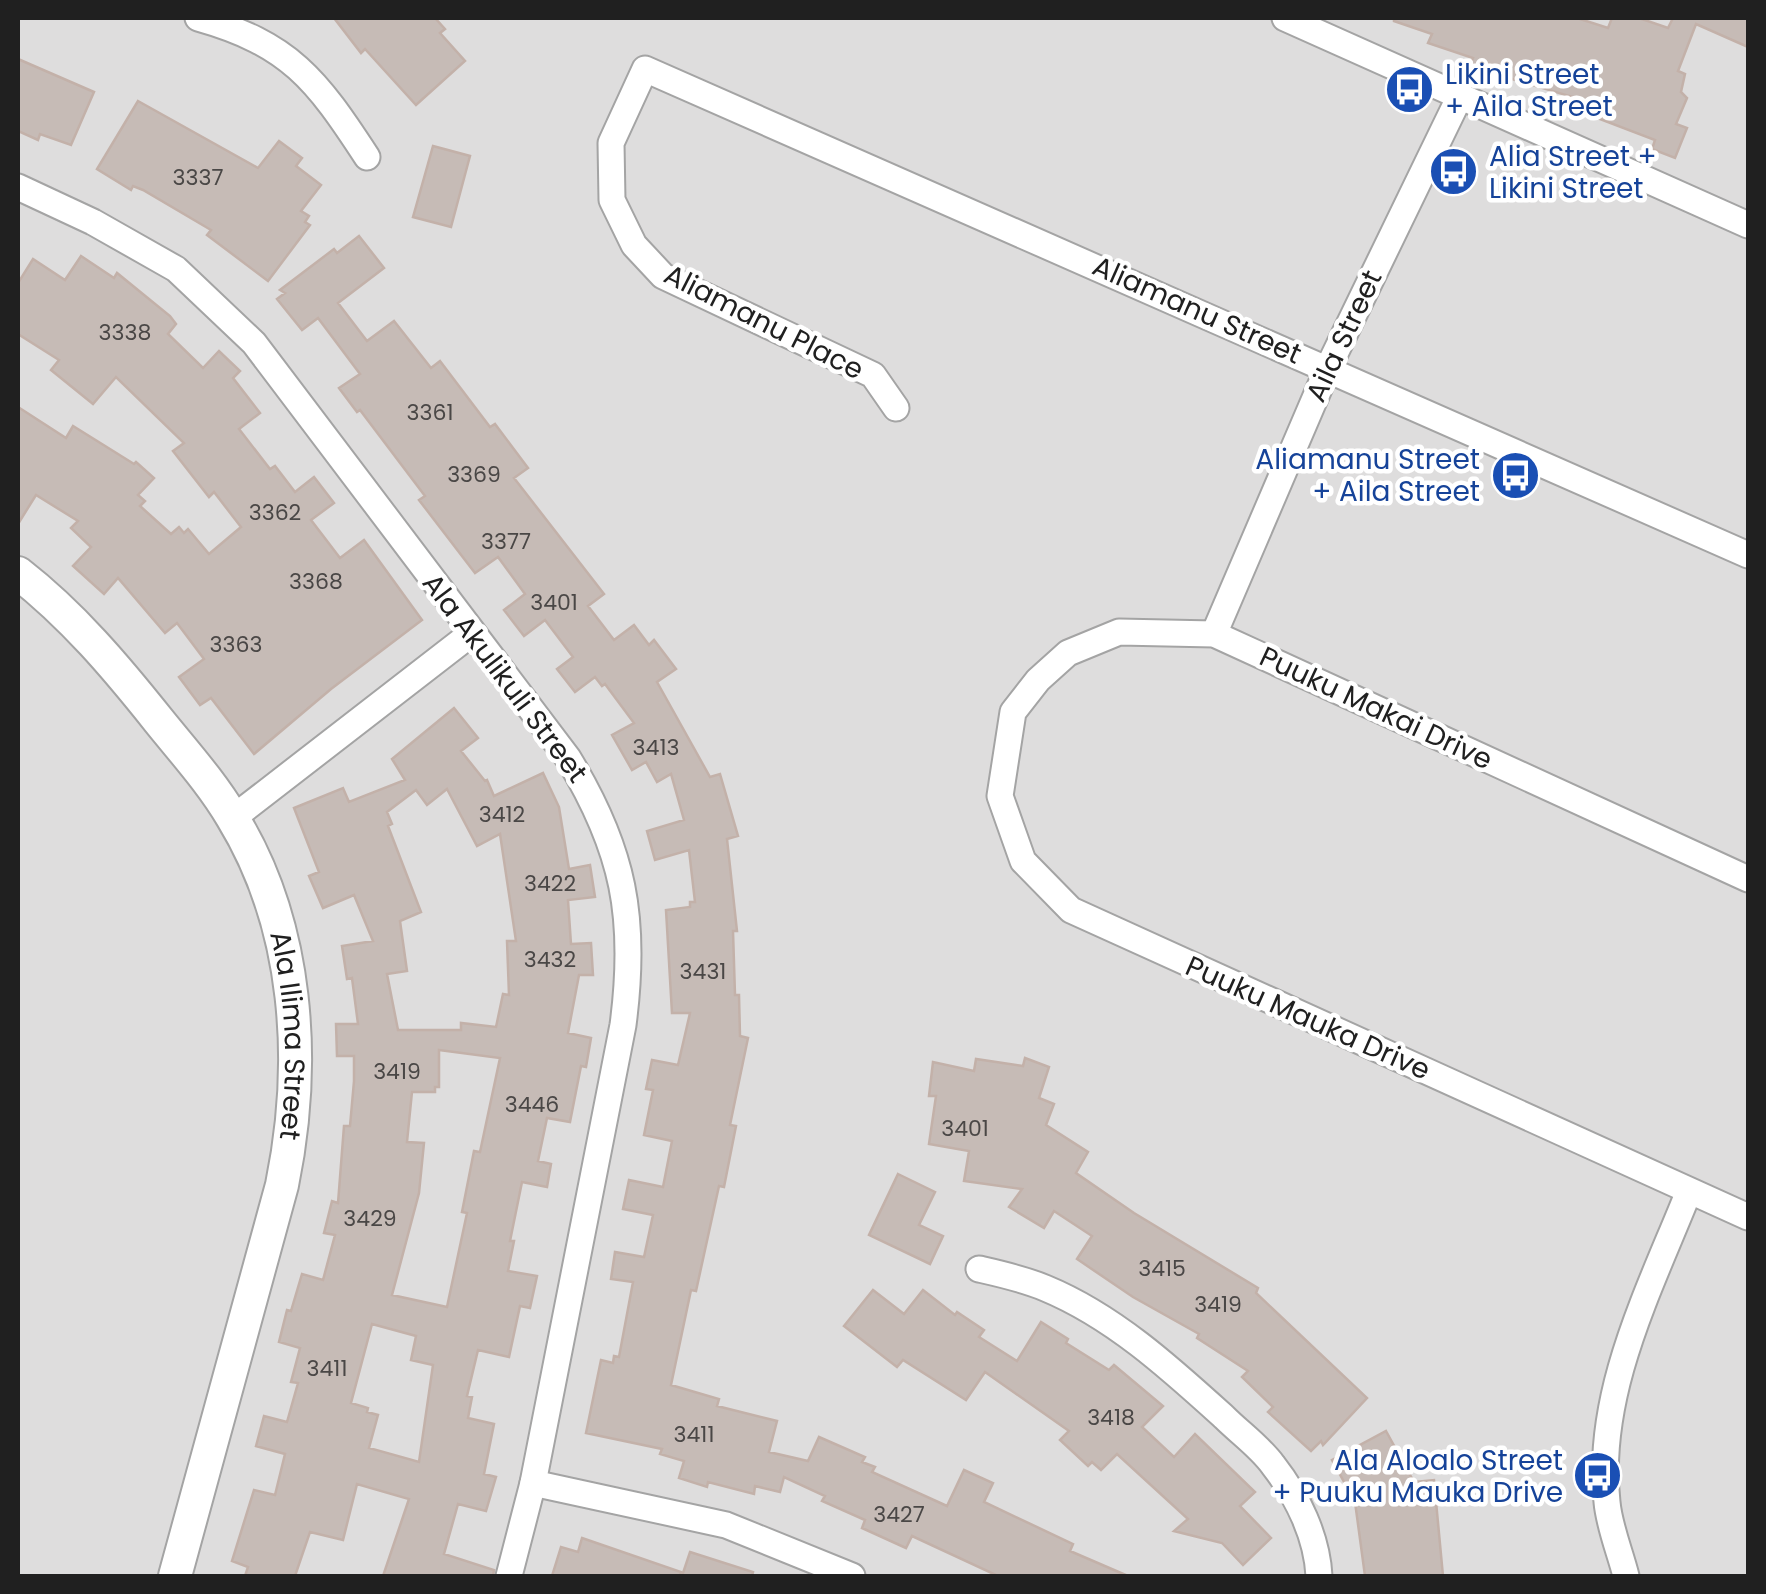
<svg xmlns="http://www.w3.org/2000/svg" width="1766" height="1594" viewBox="0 0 1766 1594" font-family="Poppins,sans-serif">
  <rect width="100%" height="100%" fill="#f1ece7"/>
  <rect fill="#dedddd" x="18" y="18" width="1730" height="1558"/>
  <g fill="#c6bbb6" stroke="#c3b1a9" stroke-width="2.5" fill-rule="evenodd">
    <polygon points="334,18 435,18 445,29 440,33 465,61 416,105 365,49 361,53"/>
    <polygon points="1394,18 1577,18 1608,28 1612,18 1639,18 1668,28 1673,18 1748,18 1748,47 1696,24 1678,71 1685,74 1681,92 1687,98 1676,124 1687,128 1675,158 1652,149 1655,140 1592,116 1596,104 1502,76 1471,63 1473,58 1428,43 1432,34 1394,21"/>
    <polygon points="18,59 94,92 71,145 40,134 38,140 18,131"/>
    <polygon points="138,101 258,168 279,141 302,158 296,166 321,185 301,211 309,216 305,222 310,225 268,281 207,235 211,230 143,190 133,186 131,190 97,169"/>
    <polygon points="433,146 470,156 451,227 413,217"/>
    <polygon points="359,236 384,268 338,303 367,341 394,321 431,368 440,361 490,427 495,424 528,468 514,478 604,594 588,606 614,640 634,625 649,645 654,640 676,669 657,682 710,777 720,774 738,836 727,839 737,931 733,931 735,995 739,995 740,1036 748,1038 730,1125 736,1126 724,1187 719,1186 696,1291 691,1290 671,1385 719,1399 717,1406 777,1421 769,1452 808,1461 819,1437 865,1457 862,1462 875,1467 872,1472 947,1506 964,1470 993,1483 984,1502 1073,1544 1070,1551 1128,1576 998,1576 912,1536 906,1548 862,1528 865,1520 822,1501 825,1496 784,1477 780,1492 755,1486 754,1494 708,1482 707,1487 679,1478 684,1461 660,1454 662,1449 586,1433 601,1360 613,1363 614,1356 619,1357 633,1282 611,1279 615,1252 644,1257 653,1215 623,1209 629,1180 663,1187 672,1141 644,1135 653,1090 646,1089 652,1060 678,1065 690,1013 672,1013 666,910 690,907 690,902 695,902 689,850 655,860 647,831 684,820 671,774 657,782 646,762 632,770 612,735 634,723 605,684 602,686 595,677 575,692 557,669 573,657 545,620 524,636 504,610 525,594 498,557 475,573 419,500 425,496 360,410 357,412 339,388 360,374 318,318 302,330 277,299 285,293 280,290 334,249 337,253"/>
    <polygon points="81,256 114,278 117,273 170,316 176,324 168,334 203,368 219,351 240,371 233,378 260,413 239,429 270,469 275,466 295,492 314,477 334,503 311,520 340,558 364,540 422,620 331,689 254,754 211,698 200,705 179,677 204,659 177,623 165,633 118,578 104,594 73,566 91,547 71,528 78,521 36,495 18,524 18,407 66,438 73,426 134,464 136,462 154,478 138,495 145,501 140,506 171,534 179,527 184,533 188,529 209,554 241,527 214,492 209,497 173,451 184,443 116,377 93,404 51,370 59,360 18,334 18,283 33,259 65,280"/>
    <path d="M454,708l24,30 -17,13 24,30 2,-1 7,16 49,-23 16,34 10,62 21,-4 5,32 -27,3 3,44 20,-1 2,32h-14l-11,58 23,5 -5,29 -5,-1 -11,56 -23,-4 -9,43 13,3 -4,23 -25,-5 -12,59h4l-6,30 29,5 -7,32 -10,-2 -11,51 -31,-7 -11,46 5,1 -4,21 26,6 -10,50 12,3 -10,34 -28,-7 -14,50 50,16 -1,6h-110l26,-77 -52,-15 -14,56 -33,-8 -15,44h-50l3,-9 -16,-6 22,-71 21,5 10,-41 -29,-8 8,-30 23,6 11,-39 -7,-1 9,-34 -21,-6 8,-32 4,1 11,-37 21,6 12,-45 -11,-2 8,-32 6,2 6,-77h6l4,-45v-25h-17l-1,-32h22l-6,-46 -5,1 -5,-33 31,-5 -19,-46 -31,13 -14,-32 10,-4 -25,-64 49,-20 6,14 56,-22 -13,-21zM447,789l30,57 23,-12 16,107h-9l2,54 -6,-1 -7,33 -35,-4v7h-63l-11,-56 20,-3 -7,-50 21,-9 -33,-86 4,-2 -5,-12 29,-22 11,15zM439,1050l61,8 -20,94 -6,-1 -12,61 5,1 -20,94 -55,-12 27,-102 5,-50 -17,-1 5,-50h23v-5h4zM372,1324l44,12 -5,24 22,5 -14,97 -50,-14 9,-33 -11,-3 1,-4 -17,-5z"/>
    <polygon points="1025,1058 1049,1067 1039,1098 1054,1104 1046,1125 1088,1152 1076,1173 1134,1213 1258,1288 1256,1293 1367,1398 1323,1445 1321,1441 1311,1451 1268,1412 1273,1407 1242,1377 1248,1371 1197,1338 1199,1334 1133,1297 1077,1259 1092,1236 1054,1211 1044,1228 1009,1207 1022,1189 964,1181 969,1151 929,1144 936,1096 929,1096 933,1062 974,1071 976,1059 1023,1066"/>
    <polygon points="898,1174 935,1192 919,1225 943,1236 930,1264 869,1235"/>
    <polygon points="873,1290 904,1314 923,1290 955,1315 957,1312 984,1330 979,1337 1017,1361 1041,1322 1068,1339 1066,1343 1109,1370 1114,1365 1163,1406 1142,1427 1174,1457 1195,1434 1255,1492 1240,1506 1271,1538 1243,1565 1222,1543 1174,1531 1188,1519 1117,1454 1101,1470 1092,1462 1088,1466 1060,1440 1069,1431 985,1372 966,1400 903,1360 897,1367 844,1326"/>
    <polygon points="1386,1431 1414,1482 1434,1480 1443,1576 1365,1576 1355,1502 1332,1460"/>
    <polygon points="582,1538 681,1572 680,1576 552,1576 561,1547 578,1552"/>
    <polygon points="690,1552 753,1572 752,1576 682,1576"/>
  </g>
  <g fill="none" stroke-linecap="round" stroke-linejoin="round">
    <defs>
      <g id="minor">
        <path d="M198,18c92,26 118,61 169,139"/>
        <polyline points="1285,18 1748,225"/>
        <path d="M18,187l75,35 83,47 78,74 314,415c56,92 69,160 55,267l-90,458 -24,93"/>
        <polyline points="896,408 873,375 663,276 634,245 612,200 611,143 645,69 1748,555"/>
        <polyline points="1214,634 1328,368 1459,98"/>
        <polyline points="233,818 472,633"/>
        <polyline points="1748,879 1214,634 1119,632 1068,653 1038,680 1013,712 1000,796 1023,861 1071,910 1748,1217"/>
        <path d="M979,1269c22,5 45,10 66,19 68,28 125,80 179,129 16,16 36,30 49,48 25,32 44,72 46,111"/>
        <polyline points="533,1483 726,1525 852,1576"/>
        <path d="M1626,1576c-6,-24 -17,-50 -19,-74 -12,-109 43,-213 82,-311"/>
      </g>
      <g id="tertiary">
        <path id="s1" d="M18,573c54,42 98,94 141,148 25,31 53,62 73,96 67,109 75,246 50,368l-107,391"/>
      </g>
    </defs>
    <use href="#minor" stroke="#a4a4a4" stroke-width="29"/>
    <use href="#tertiary" stroke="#a4a4a4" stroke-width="36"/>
    <use href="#minor" stroke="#fff" stroke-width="25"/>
    <use href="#tertiary" stroke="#fff" stroke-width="32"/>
  </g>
  <defs>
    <symbol id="bus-disc" viewBox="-11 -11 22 22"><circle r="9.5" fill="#1a4fb4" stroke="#fff"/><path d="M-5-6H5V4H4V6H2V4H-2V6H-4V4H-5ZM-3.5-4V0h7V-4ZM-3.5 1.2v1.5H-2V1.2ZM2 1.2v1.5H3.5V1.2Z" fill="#fff"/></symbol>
  </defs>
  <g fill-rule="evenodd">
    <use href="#bus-disc" x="1382" y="62" width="55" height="55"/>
    <use href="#bus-disc" x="1426" y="144" width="55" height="55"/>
    <use href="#bus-disc" x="1488" y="448" width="55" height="55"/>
    <use href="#bus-disc" x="1570" y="1448" width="55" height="55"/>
  </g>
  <g text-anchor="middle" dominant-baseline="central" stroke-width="9" stroke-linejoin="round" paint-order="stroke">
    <g font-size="22" fill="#4a4746">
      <text x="198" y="177">3337</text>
      <text x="125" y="332">3338</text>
      <text x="430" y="412">3361</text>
      <text x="474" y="474">3369</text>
      <text x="275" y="512">3362</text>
      <text x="506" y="541">3377</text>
      <text x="316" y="581">3368</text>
      <text x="554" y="602">3401</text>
      <text x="236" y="644">3363</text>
      <text x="656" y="747">3413</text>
      <text x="502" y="814">3412</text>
      <text x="550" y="883">3422</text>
      <text x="550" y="959">3432</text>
      <text x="703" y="971">3431</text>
      <text x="397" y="1071">3419</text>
      <text x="532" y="1104">3446</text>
      <text x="965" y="1128">3401</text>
      <text x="370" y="1218">3429</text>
      <text x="1162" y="1268">3415</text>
      <text x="1218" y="1304">3419</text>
      <text x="327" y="1368">3411</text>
      <text x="1111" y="1417">3418</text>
      <text x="694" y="1434">3411</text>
      <text x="899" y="1514">3427</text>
    </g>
    <g font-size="28" fill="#164399" stroke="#fff" text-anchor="start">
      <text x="1445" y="74">Likini Street<tspan x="1445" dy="32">+ Aila Street</tspan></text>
      <text x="1489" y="156">Alia Street +<tspan x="1489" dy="32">Likini Street</tspan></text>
      <text x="1480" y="459" text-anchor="end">Aliamanu Street<tspan x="1480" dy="32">+ Aila Street</tspan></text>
      <text x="1563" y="1460" text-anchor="end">Ala Aloalo Street<tspan x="1563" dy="32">+ Puuku Mauka Drive</tspan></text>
    </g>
    <g font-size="28" fill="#202020" stroke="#fff">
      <text transform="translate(1197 310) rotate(24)">Aliamanu Street</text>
      <text transform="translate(764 322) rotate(27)">Aliamanu Place</text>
      <text transform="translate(1344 336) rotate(-65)">Aila Street</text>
      <text transform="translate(505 678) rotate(53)">Ala Akulikuli Street</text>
      <text transform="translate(1376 708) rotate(25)">Puuku Makai Drive</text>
      <text transform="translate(1308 1018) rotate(24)">Puuku Mauka Drive</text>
      <text stroke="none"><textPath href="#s1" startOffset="555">Ala Ilima Street</textPath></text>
    </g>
  </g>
  <rect width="1766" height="1594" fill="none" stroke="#202020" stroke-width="40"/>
</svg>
